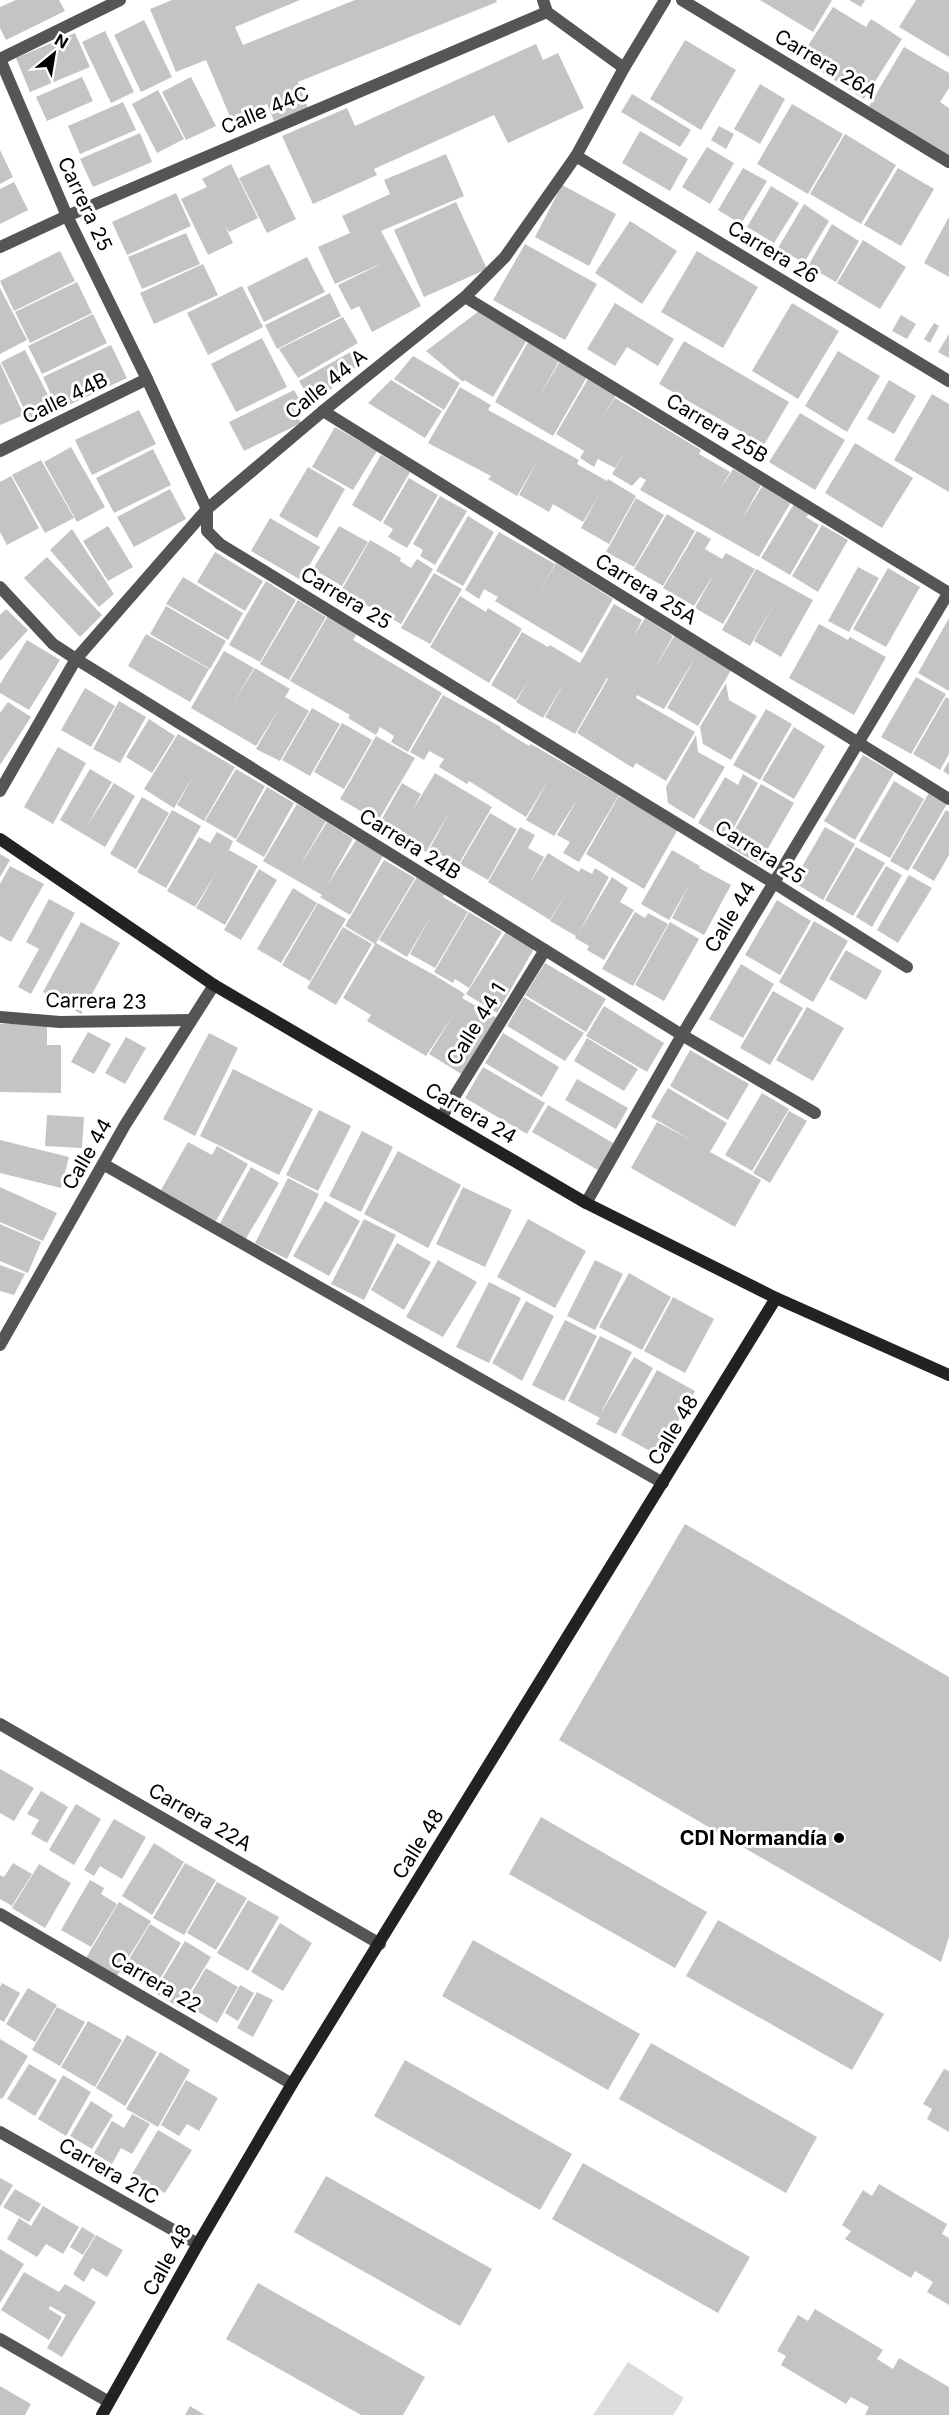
<svg xmlns="http://www.w3.org/2000/svg" width="949" height="2415" viewBox="0 0 949 2415" font-family="Inter,sans-serif">
  <rect width="100%" height="100%" fill="#fff"/>
  <polygon fill="#dcdcdc" points="628,2362 684,2398 673,2415 593,2415"/>
  <g fill="#c4c4c4">
    <polygon points="16,0 59,0 65,11 6,40 0,28 0,7"/>
    <polygon points="172,0 300,0 235,27 243,45 355,0 496,0 497,2 298,82 308,108 274,121 267,104 231,119 206,60 176,72 150,9"/>
    <polygon points="760,0 832,0 813,32"/>
    <polygon points="849,0 865,0 861,7"/>
    <polygon points="916,0 949,0 949,57 899,27"/>
    <polygon points="833,7 866,27 871,19 902,39 864,99 800,58"/>
    <polygon points="144,20 172,77 141,92 114,35"/>
    <polygon points="105,31 134,92 111,103 82,42"/>
    <polygon points="75,33 90,67 30,92 16,58"/>
    <polygon points="685,40 736,70 701,130 650,99"/>
    <polygon points="536,44 543,60 558,53 584,108 508,143 494,115 374,169 377,175 313,204 282,136 347,108 355,126"/>
    <polygon points="904,47 949,73 949,88 940,102 949,108 949,155 869,106"/>
    <polygon points="82,77 93,101 47,121 36,97"/>
    <polygon points="191,77 216,126 186,140 162,92"/>
    <polygon points="760,84 785,99 760,144 734,129"/>
    <polygon points="158,90 184,139 157,153 132,104"/>
    <polygon points="632,94 691,130 680,147 621,112"/>
    <polygon points="123,102 136,130 80,154 68,126"/>
    <polygon points="792,104 843,134 808,194 757,164"/>
    <polygon points="719,126 734,134 726,149 711,140"/>
    <polygon points="640,131 688,159 670,191 622,163"/>
    <polygon points="140,133 152,162 93,187 80,159"/>
    <polygon points="845,134 896,165 861,224 810,194"/>
    <polygon points="707,147 734,163 710,204 682,187"/>
    <polygon points="0,150 13,177 0,184"/>
    <polygon points="446,154 464,196 381,231 421,306 372,332 359,306 351,310 338,285 385,262 335,284 318,247 350,233 342,216 390,194 384,180"/>
    <polygon points="231,164 258,218 229,232 225,226 233,243 208,255 181,199 207,187 202,179"/>
    <polygon points="269,164 296,219 267,233 239,178"/>
    <polygon points="743,168 767,181 741,224 718,210"/>
    <polygon points="898,168 934,189 901,246 864,225"/>
    <polygon points="14,182 28,210 0,224 0,189"/>
    <polygon points="562,185 616,214 589,266 535,237"/>
    <polygon points="771,186 799,203 774,243 747,227"/>
    <polygon points="176,193 191,226 127,255 112,222"/>
    <polygon points="456,202 487,269 424,297 394,230"/>
    <polygon points="804,204 829,221 804,263 778,248"/>
    <polygon points="949,217 949,277 924,263"/>
    <polygon points="630,221 677,251 642,304 595,273"/>
    <polygon points="832,224 859,241 836,282 808,266"/>
    <polygon points="186,233 200,264 142,289 128,257"/>
    <polygon points="863,240 906,267 880,309 837,283"/>
    <polygon points="525,244 597,284 565,340 493,300"/>
    <polygon points="60,251 75,281 14,311 0,281"/>
    <polygon points="697,251 758,287 723,348 661,312"/>
    <polygon points="307,257 325,292 264,322 247,287"/>
    <polygon points="203,264 218,295 154,324 140,293"/>
    <polygon points="77,282 92,313 30,343 15,312"/>
    <polygon points="242,286 263,327 208,355 187,313"/>
    <polygon points="0,288 27,340 0,354"/>
    <polygon points="330,293 341,316 277,349 265,325"/>
    <polygon points="615,303 674,339 658,366 627,347 615,366 587,349"/>
    <polygon points="792,303 839,331 798,399 752,371"/>
    <polygon points="479,311 527,340 493,397 464,380 463,382 426,351"/>
    <polygon points="93,314 107,343 42,374 28,346"/>
    <polygon points="901,315 916,324 907,339 892,331"/>
    <polygon points="343,317 358,343 298,378 279,349"/>
    <polygon points="934,323 939,326 930,343 924,339"/>
    <polygon points="949,334 949,358 938,352"/>
    <polygon points="262,338 287,387 236,412 211,364"/>
    <polygon points="684,341 789,402 764,445 659,384"/>
    <polygon points="528,342 560,359 538,399 560,361 587,377 553,436 495,402"/>
    <polygon points="111,345 127,378 58,410 43,377"/>
    <polygon points="25,350 54,407 29,419 1,362"/>
    <polygon points="354,350 362,362 313,405 299,381"/>
    <polygon points="838,351 880,376 847,432 805,406"/>
    <polygon points="413,356 460,383 444,410 394,379"/>
    <polygon points="0,363 24,415 0,425"/>
    <polygon points="588,379 616,395 601,420 615,398 701,450 699,454 730,472 719,491 733,469 761,485 741,521 763,485 791,502 759,557 640,490 646,480 640,477 632,486 612,474 627,449 615,468 598,459 594,467 580,458 584,451 556,434"/>
    <polygon points="391,380 442,411 425,438 368,403"/>
    <polygon points="889,380 916,396 894,434 867,419"/>
    <polygon points="460,387 491,405 488,410 579,460 577,464 607,481 608,479 636,496 609,544 581,528 599,495 583,522 553,504 549,512 519,495 538,460 517,496 488,479 491,476 428,443"/>
    <polygon points="294,390 302,404 293,408 301,423 244,451 229,422"/>
    <polygon points="932,394 949,404 949,492 894,460"/>
    <polygon points="139,410 156,444 92,475 75,440"/>
    <polygon points="800,413 845,440 815,490 769,462"/>
    <polygon points="335,427 377,451 353,490 312,467"/>
    <polygon points="855,443 913,478 882,528 825,493"/>
    <polygon points="71,447 105,507 77,522 44,462"/>
    <polygon points="153,449 171,485 114,513 96,478"/>
    <polygon points="381,455 410,472 381,522 352,505"/>
    <polygon points="41,460 74,518 45,533 12,475"/>
    <polygon points="308,467 345,489 317,538 279,516"/>
    <polygon points="11,476 39,528 7,545 0,532 0,482"/>
    <polygon points="409,478 438,495 407,548 388,537 393,529 383,523"/>
    <polygon points="170,489 186,519 134,547 117,517"/>
    <polygon points="440,496 467,511 435,565 420,556 423,550 413,544"/>
    <polygon points="636,498 664,515 634,567 606,552"/>
    <polygon points="794,504 809,514 806,517 819,525 790,575 761,558"/>
    <polygon points="667,514 695,531 663,586 634,569"/>
    <polygon points="468,516 494,532 463,586 436,571"/>
    <polygon points="270,518 320,547 301,580 251,551"/>
    <polygon points="822,525 848,540 818,592 792,576"/>
    <polygon points="108,526 133,567 108,581 83,541"/>
    <polygon points="339,526 368,542 342,586 313,569"/>
    <polygon points="72,529 114,594 99,607 50,550"/>
    <polygon points="697,531 711,539 705,549 722,559 726,553 755,569 723,624 695,608 715,572 694,606 663,588"/>
    <polygon points="499,532 555,564 535,600 556,563 613,599 582,653 495,601 498,597 484,589 479,599 465,590"/>
    <polygon points="370,540 401,558 400,561 411,568 417,559 433,569 401,624 341,591"/>
    <polygon points="215,552 263,581 245,611 197,582"/>
    <polygon points="47,557 102,615 80,637 24,578"/>
    <polygon points="858,567 879,578 849,632 828,621"/>
    <polygon points="888,568 920,587 886,647 853,629"/>
    <polygon points="756,569 813,600 781,657 754,641 774,604 750,646 722,630"/>
    <polygon points="434,573 462,589 430,644 401,628"/>
    <polygon points="183,577 243,613 228,640 166,604"/>
    <polygon points="266,581 296,600 260,662 229,645"/>
    <polygon points="460,596 486,612 488,608 522,629 489,683 430,647"/>
    <polygon points="298,600 326,617 289,680 260,664"/>
    <polygon points="614,604 642,620 634,636 645,618 673,636 652,673 676,633 733,667 698,726 667,708 696,656 664,709 637,695 636,698 695,732 666,781 636,763 633,768 577,733 608,679 607,678 575,734 545,717 566,680 543,718 516,702 529,680 516,700 491,685 522,632 548,647 550,645 580,663"/>
    <polygon points="166,606 226,641 210,669 150,634"/>
    <polygon points="6,609 28,630 0,661 0,615"/>
    <polygon points="329,614 358,632 353,640 442,693 408,752 391,742 394,736 380,727 376,735 348,718 350,715 290,681"/>
    <polygon points="949,618 949,691 918,673"/>
    <polygon points="819,624 848,640 850,637 886,657 854,715 789,678"/>
    <polygon points="146,634 209,669 190,702 128,666"/>
    <polygon points="27,640 60,660 29,710 0,693 0,684"/>
    <polygon points="224,651 254,668 232,705 255,668 290,689 285,697 309,711 280,761 256,749 279,709 256,746 191,708"/>
    <polygon points="916,677 946,694 911,754 881,737"/>
    <polygon points="726,683 729,700 757,716 731,760 703,744 700,727"/>
    <polygon points="85,688 115,706 91,747 61,730"/>
    <polygon points="443,695 501,727 500,728 529,746 531,744 619,795 579,862 563,853 570,842 557,835 578,798 554,836 526,820 549,779 526,817 469,781 467,784 439,767 444,759 429,751 424,760 410,752"/>
    <polygon points="946,697 949,699 949,754 940,770 913,754"/>
    <polygon points="119,701 146,717 120,763 93,749"/>
    <polygon points="8,702 31,717 0,765 0,713"/>
    <polygon points="312,708 340,724 310,776 282,760"/>
    <polygon points="766,709 792,724 760,780 733,765"/>
    <polygon points="149,719 175,736 152,773 126,757"/>
    <polygon points="342,723 372,740 344,789 314,772"/>
    <polygon points="794,727 825,746 794,799 762,780"/>
    <polygon points="178,734 235,767 204,821 177,805 195,773 174,808 144,789"/>
    <polygon points="696,735 698,752 725,767 694,819 668,803 666,787"/>
    <polygon points="376,736 415,758 378,821 340,799"/>
    <polygon points="58,747 86,763 53,824 24,807"/>
    <polygon points="863,755 894,773 855,840 824,821"/>
    <polygon points="949,761 949,775 943,771"/>
    <polygon points="90,769 112,782 86,828 114,783 135,796 105,847 60,820"/>
    <polygon points="236,769 265,786 236,839 205,821"/>
    <polygon points="435,773 492,807 458,865 430,848 450,811 426,852 379,824 402,783 421,794 411,813"/>
    <polygon points="743,774 758,783 727,840 698,823 725,777 738,785"/>
    <polygon points="894,781 924,799 890,858 859,841"/>
    <polygon points="761,784 794,803 759,864 726,845"/>
    <polygon points="267,787 294,803 264,857 236,841"/>
    <polygon points="930,791 948,802 908,871 890,861"/>
    <polygon points="619,796 678,829 644,889 586,854"/>
    <polygon points="142,797 169,813 136,869 110,854"/>
    <polygon points="297,804 326,821 297,871 327,822 353,839 327,886 356,840 383,856 350,915 320,897 322,895 263,861"/>
    <polygon points="172,810 201,826 166,888 137,872"/>
    <polygon points="946,810 949,812 949,855 934,881 912,868"/>
    <polygon points="490,813 517,829 488,880 460,864"/>
    <polygon points="520,827 535,835 528,848 544,857 528,886 548,853 579,872 581,868 592,874 595,868 609,877 578,934 612,877 628,888 620,902 634,910 604,960 587,950 589,946 575,938 576,936 550,921 570,888 550,920 488,882"/>
    <polygon points="825,827 855,844 823,900 793,882"/>
    <polygon points="217,832 233,841 229,850 258,866 225,925 196,908 218,870 195,907 167,891 199,837 210,843"/>
    <polygon points="856,847 885,863 853,916 825,900"/>
    <polygon points="672,850 700,866 699,868 731,885 704,935 672,918 690,884 669,920 641,904"/>
    <polygon points="0,854 10,860 0,877"/>
    <polygon points="384,860 415,878 376,943 434,975 465,994 462,998 497,1018 463,1075 429,1054 454,1014 426,1056 367,1021 371,1015 343,998 375,944 345,926"/>
    <polygon points="10,866 44,884 11,942 0,936 0,884"/>
    <polygon points="886,866 902,875 872,927 856,917"/>
    <polygon points="259,869 277,880 241,940 224,930"/>
    <polygon points="909,875 932,888 898,943 877,930"/>
    <polygon points="417,877 445,893 443,897 468,912 435,968 410,954 432,914 407,957 379,940"/>
    <polygon points="293,888 317,903 281,963 257,949"/>
    <polygon points="49,899 75,913 31,994 18,987 39,949 26,942"/>
    <polygon points="777,900 811,921 780,975 745,955"/>
    <polygon points="318,903 346,919 310,981 282,965"/>
    <polygon points="469,912 502,932 469,988 455,979 453,983 434,972"/>
    <polygon points="635,912 645,918 648,913 668,924 633,986 602,969"/>
    <polygon points="814,921 848,941 813,1002 779,982"/>
    <polygon points="81,922 120,943 81,1014 43,992"/>
    <polygon points="670,922 699,939 664,1001 635,985"/>
    <polygon points="343,927 372,944 336,1005 307,988"/>
    <polygon points="507,930 535,947 497,1013 466,994"/>
    <polygon points="846,950 882,971 866,1000 829,979"/>
    <polygon points="545,963 606,999 586,1032 525,995"/>
    <polygon points="741,964 774,984 743,1038 709,1019"/>
    <polygon points="773,991 803,1008 770,1065 740,1048"/>
    <polygon points="524,997 584,1033 565,1061 507,1026"/>
    <polygon points="604,1006 664,1043 647,1072 586,1036"/>
    <polygon points="807,1007 844,1028 813,1081 776,1060"/>
    <polygon points="0,1024 47,1024 47,1045 61,1045 61,1093 0,1092"/>
    <polygon points="88,1032 111,1044 94,1074 71,1062"/>
    <polygon points="209,1033 238,1048 195,1136 163,1119"/>
    <polygon points="503,1033 559,1067 542,1097 485,1063"/>
    <polygon points="126,1037 146,1048 125,1084 105,1073"/>
    <polygon points="587,1038 638,1069 624,1091 574,1061"/>
    <polygon points="690,1050 749,1084 728,1120 670,1086"/>
    <polygon points="483,1067 545,1103 527,1134 465,1098"/>
    <polygon points="233,1069 313,1109 279,1175 200,1136"/>
    <polygon points="577,1079 628,1108 616,1129 565,1100"/>
    <polygon points="668,1088 727,1123 710,1152 761,1180 735,1227 631,1168 657,1122 693,1141 651,1117"/>
    <polygon points="762,1093 789,1109 752,1171 725,1155"/>
    <polygon points="548,1105 613,1143 598,1170 532,1132"/>
    <polygon points="319,1110 351,1126 318,1191 286,1175"/>
    <polygon points="789,1111 807,1121 770,1183 753,1173"/>
    <polygon points="47,1115 84,1117 82,1148 45,1146"/>
    <polygon points="362,1131 393,1147 361,1212 329,1196"/>
    <polygon points="0,1140 69,1157 61,1188 0,1173"/>
    <polygon points="188,1142 212,1155 217,1146 248,1164 216,1221 161,1190"/>
    <polygon points="398,1151 461,1185 428,1248 364,1214"/>
    <polygon points="251,1167 279,1183 245,1240 219,1225"/>
    <polygon points="288,1178 319,1194 287,1259 255,1243"/>
    <polygon points="0,1187 57,1213 43,1241 0,1222"/>
    <polygon points="463,1187 512,1210 485,1267 436,1244"/>
    <polygon points="325,1201 360,1221 329,1276 293,1256"/>
    <polygon points="364,1219 396,1235 364,1300 331,1284"/>
    <polygon points="528,1219 586,1251 555,1308 497,1277"/>
    <polygon points="0,1224 41,1242 28,1273 0,1261"/>
    <polygon points="397,1243 431,1262 404,1310 371,1290"/>
    <polygon points="438,1260 477,1282 443,1337 406,1317"/>
    <polygon points="595,1260 623,1274 595,1330 567,1316"/>
    <polygon points="0,1265 25,1274 14,1295 0,1291"/>
    <polygon points="629,1273 671,1297 642,1350 599,1327"/>
    <polygon points="489,1282 521,1298 489,1363 456,1347"/>
    <polygon points="673,1297 714,1319 685,1373 644,1351"/>
    <polygon points="526,1301 554,1316 522,1381 492,1363"/>
    <polygon points="565,1320 597,1336 564,1401 532,1385"/>
    <polygon points="600,1336 632,1352 600,1415 634,1357 653,1368 616,1434 596,1424 600,1418 568,1401"/>
    <polygon points="657,1370 695,1391 659,1456 621,1435"/>
    <polygon points="685,1524 949,1677 949,1937 941,1962 559,1740"/>
    <polygon points="0,1769 34,1788 14,1821 0,1813"/>
    <polygon points="41,1791 68,1807 47,1843 31,1834 39,1820 27,1814"/>
    <polygon points="76,1804 101,1819 74,1865 49,1850"/>
    <polygon points="541,1817 707,1912 675,1968 509,1874"/>
    <polygon points="114,1819 146,1837 122,1879 100,1866 94,1876 84,1870"/>
    <polygon points="154,1843 184,1862 152,1915 122,1896"/>
    <polygon points="13,1863 32,1874 12,1906 0,1899 0,1875 4,1877"/>
    <polygon points="185,1863 216,1880 184,1935 153,1918"/>
    <polygon points="39,1864 71,1883 45,1928 12,1908"/>
    <polygon points="90,1880 104,1888 101,1894 117,1904 91,1947 61,1930"/>
    <polygon points="217,1882 247,1898 216,1950 187,1933"/>
    <polygon points="248,1900 279,1917 248,1971 217,1953"/>
    <polygon points="119,1902 151,1921 117,1976 86,1958"/>
    <polygon points="718,1920 884,2014 852,2070 686,1976"/>
    <polygon points="280,1923 312,1943 283,1991 251,1972"/>
    <polygon points="150,1924 181,1943 157,1984 125,1966"/>
    <polygon points="473,1940 640,2034 608,2090 442,1996"/>
    <polygon points="185,1941 211,1957 180,2008 154,1992"/>
    <polygon points="206,1968 238,1987 217,2023 185,2004"/>
    <polygon points="2,1983 20,1993 4,2022 0,2020 0,1987"/>
    <polygon points="240,1985 254,1993 238,2021 225,2013"/>
    <polygon points="28,1988 57,2005 35,2042 6,2024"/>
    <polygon points="257,1992 273,2000 253,2037 237,2028"/>
    <polygon points="57,2007 85,2022 60,2066 32,2050"/>
    <polygon points="88,2021 122,2040 95,2087 61,2067"/>
    <polygon points="127,2035 157,2052 125,2106 96,2088"/>
    <polygon points="0,2039 28,2056 2,2099 0,2098"/>
    <polygon points="651,2043 817,2137 786,2193 619,2099"/>
    <polygon points="160,2052 190,2070 158,2127 126,2109"/>
    <polygon points="405,2060 572,2154 540,2210 374,2116"/>
    <polygon points="29,2064 57,2080 35,2116 7,2099"/>
    <polygon points="944,2069 949,2071 949,2132 927,2119 932,2109 923,2104"/>
    <polygon points="63,2075 91,2092 66,2136 38,2119"/>
    <polygon points="186,2080 218,2098 199,2131 187,2124 179,2136 161,2125"/>
    <polygon points="91,2101 113,2115 92,2149 70,2136"/>
    <polygon points="132,2114 150,2124 132,2154 121,2148 112,2164 94,2153 112,2121 124,2128"/>
    <polygon points="158,2130 192,2150 165,2193 132,2174"/>
    <polygon points="583,2163 750,2257 718,2313 552,2219"/>
    <polygon points="326,2176 492,2269 460,2326 294,2232"/>
    <polygon points="0,2178 13,2185 0,2207"/>
    <polygon points="879,2184 947,2224 942,2234 949,2238 949,2305 927,2292 933,2282 915,2271 911,2278 845,2239 851,2231 842,2225 863,2190 872,2196"/>
    <polygon points="15,2189 41,2204 29,2222 3,2207"/>
    <polygon points="43,2206 79,2227 63,2254 46,2244 37,2257 7,2239 19,2218 31,2226"/>
    <polygon points="82,2227 95,2235 83,2255 70,2247"/>
    <polygon points="96,2235 123,2250 107,2277 92,2268 84,2282 73,2274"/>
    <polygon points="0,2249 24,2264 0,2303"/>
    <polygon points="24,2272 59,2292 65,2284 96,2302 62,2357 47,2348 66,2315 50,2306 49,2309 62,2317 49,2340 1,2310"/>
    <polygon points="258,2283 425,2377 403,2415 361,2415 226,2339"/>
    <polygon points="815,2309 883,2350 877,2359 893,2369 899,2358 949,2387 949,2415 865,2415 869,2407 851,2397 846,2404 781,2365 786,2356 777,2351 798,2315 808,2321"/>
    <polygon points="0,2386 31,2404 25,2415 0,2415"/>
    <polygon points="190,2406 205,2415 185,2415"/>
  </g>
  <g fill="none" stroke-linecap="round" stroke-linejoin="round">
    <g stroke="#555" stroke-width="12">
      <polyline points="576,156 949,381"/>
      <polyline points="465,297 949,593"/>
      <polyline points="323,411 949,799"/>
      <polyline points="220,544 774,883 907,967"/>
      <polyline points="0,587 53,644 76,659 682,1035 815,1113"/>
      <polyline points="0,791 76,659 207,509 323,411 465,297 505,257 576,156 624,68 665,0"/>
      <polyline points="0,1017 60,1022 191,1020"/>
      <polyline points="441,1118 545,950"/>
      <polyline points="103,1164 663,1483"/>
      <polyline points="586,1203 682,1035 949,592"/>
      <polyline points="0,1724 380,1944"/>
      <polyline points="0,1914 292,2084"/>
      <polyline points="0,2132 198,2244"/>
      <polyline points="0,2339 109,2402"/>
    </g>
    <g stroke="#555" stroke-width="12">
      <polyline points="543,0 547,12 624,68"/>
      <polyline points="682,0 949,162"/>
      <polyline points="0,59 67,216 147,379 207,509 207,531 220,544"/>
      <polyline points="0,59 120,0"/>
      <polyline points="0,247 67,216 547,12"/>
      <polyline points="0,451 147,379"/>
      <polyline points="0,1345 125,1125 214,985"/>
    </g>
    <g stroke="#222" stroke-width="12">
      <polyline points="0,839 214,985 586,1203 776,1298 949,1375"/>
      <polyline points="102,2415 198,2244 292,2084 776,1298"/>
    </g>
  </g>
  <circle fill="#000" stroke="#fff" stroke-width="2" cx="839" cy="1838" r="6"/>
  <g text-anchor="middle" dominant-baseline="central" stroke-width="6" stroke-linejoin="round" paint-order="stroke">
    <g font-size="20" fill="#000" stroke="#fff">
      <text transform="translate(826 64) rotate(31)">Carrera 26A</text>
      <text transform="translate(265 110) rotate(-23)">Calle 44C</text>
      <text transform="translate(85 204) rotate(65)">Carrera 25</text>
      <text transform="translate(773 252) rotate(31)">Carrera 26</text>
      <text transform="translate(326 384) rotate(-39)">Calle 44 A</text>
      <text transform="translate(65 398) rotate(-26)">Calle 44B</text>
      <text transform="translate(717 428) rotate(31)">Carrera 25B</text>
      <text transform="translate(646 589) rotate(32)">Carrera 25A</text>
      <text transform="translate(346 598) rotate(31)">Carrera 25</text>
      <text transform="translate(410 844) rotate(32)">Carrera 24B</text>
      <text transform="translate(760 852) rotate(32)">Carrera 25</text>
      <text transform="translate(730 917) rotate(-59)">Calle 44</text>
      <text transform="translate(96 1001) rotate(1)">Carrera 23</text>
      <text transform="translate(476 1024) rotate(-58)">Calle 44 1</text>
      <text transform="translate(471 1113) rotate(30)">Carrera 24</text>
      <text transform="translate(87 1154) rotate(-60)">Calle 44</text>
      <text transform="translate(673 1430) rotate(-59)">Calle 48</text>
      <text transform="translate(200 1817) rotate(30)">Carrera 22A</text>
      <text transform="translate(418 1844) rotate(-58)">Calle 48</text>
      <text transform="translate(156 1982) rotate(30)">Carrera 22</text>
      <text transform="translate(109 2171) rotate(30)">Carrera 21C</text>
      <text transform="translate(167 2260) rotate(-61)">Calle 48</text>
    </g>
    <g font-size="20" font-weight="bold" fill="#000" stroke="#fff" text-anchor="end">
      <text x="827" y="1838">CDI Normandía</text>
    </g>
  </g>
  <g transform="translate(54 54) rotate(30)" stroke="#ffffff" stroke-width="4.5" paint-order="stroke">
  <path d="M0-4.5L10 22L0 15L-10 22Z" fill="#000000"/>
  <text y="-9" font-size="16" font-weight="bold" text-anchor="middle" fill="#000000">N</text>
  </g>
</svg>
